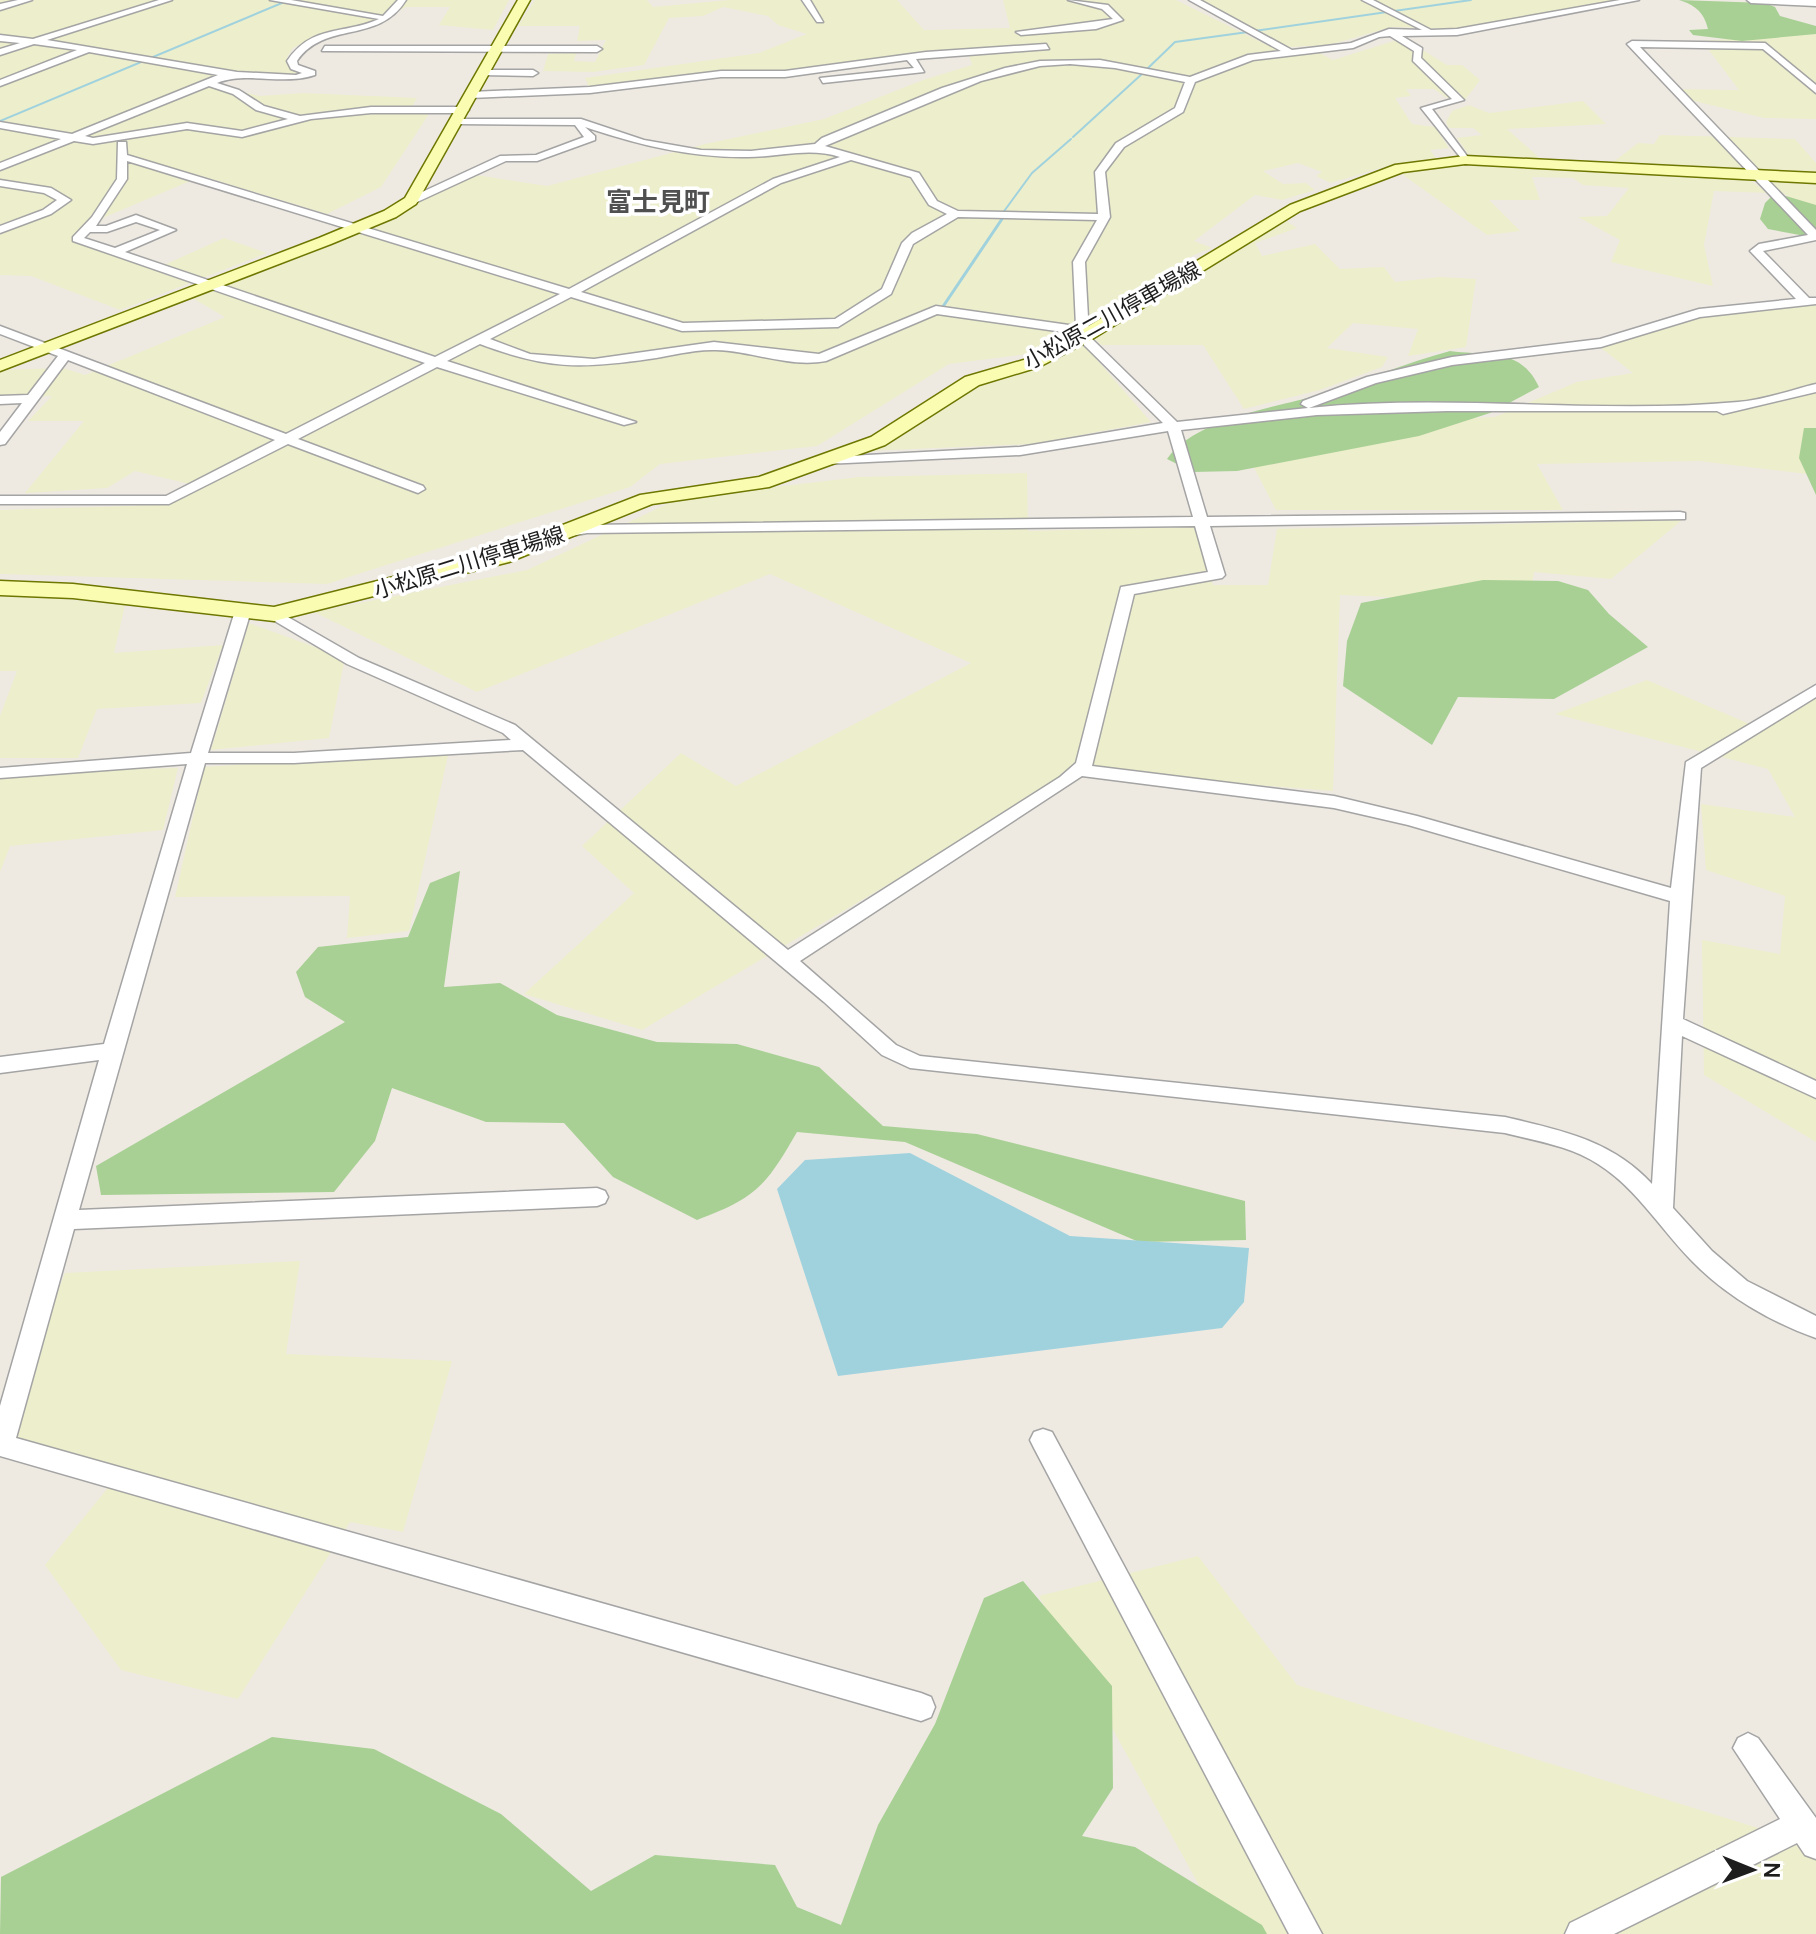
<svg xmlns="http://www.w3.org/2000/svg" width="1816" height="1934" viewBox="0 0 1816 1934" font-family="Manrope,'Noto Sans JP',sans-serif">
  <rect width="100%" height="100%" fill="#eeeae2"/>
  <g fill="#edeecc">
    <polygon points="0,0 509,0 493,30 439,25 450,7 407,7 376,20 312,38 293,48 287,57 292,67 308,74 302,77 240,75 206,83 260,96 303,93 417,98 410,110 431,111 381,187 327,214 202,176 105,217 78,241 153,270 224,238 267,253 120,310 31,276 0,275"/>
    <polygon points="535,0 647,0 653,7 729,0 897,0 924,30 1010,28 1003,0 1176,0 1281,52 1312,49 1333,60 1403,38 1447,65 1462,65 1480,80 1465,100 1447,98 1434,89 1406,89 1411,96 1395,98 1412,124 1435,127 1449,148 1430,150 1436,158 1387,166 1331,183 1316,176 1322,172 1298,163 1263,171 1283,184 1306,183 1315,190 1282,200 1255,195 1194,241 1212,248 1194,255 1027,354 949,364 817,446 660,464 630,487 327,584 0,574 0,510 159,505 198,486 135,471 107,488 25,493 84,421 28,421 52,396 0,397 0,370 63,368 85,375 225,317 192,298 475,175 547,186 705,144 824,119 923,80 972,65 969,55 946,53 909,61 810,71 720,71 643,84 589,87 585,78 759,53 807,34 778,25 768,16 723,7 703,16 669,18 644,65 593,72 543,71 548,54 576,53 574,61 595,62 606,40 577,41 580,26 518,26"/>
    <polygon points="1192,0 1638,0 1453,29 1392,27 1329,45 1290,47"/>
    <polygon points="1816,32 1816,119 1764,118 1678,97 1671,89 1739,90 1702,41"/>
    <polygon points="1583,101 1606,124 1507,129 1543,161 1471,158 1457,138 1482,135 1473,128 1449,128 1446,122 1452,111 1469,105 1489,113"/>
    <polygon points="1660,135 1795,139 1816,163 1816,176 1746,168 1612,163 1638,143 1654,144"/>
    <polygon points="1450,163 1738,173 1769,193 1714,191 1704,245 1713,286 1611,262 1620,240 1578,217 1607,216 1629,188 1583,185 1573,178 1532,177 1540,200 1489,200 1520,231 1487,235 1399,172"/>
    <polygon points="1764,180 1816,184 1816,215"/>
    <polygon points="1282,218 1297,228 1255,243 1262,256 1315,244 1340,269 1384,267 1395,282 1440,277 1476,279 1466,347 1408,356 1418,329 1353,323 1327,348 1388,357 1382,367 1320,390 1244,409 1203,345 1101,345 1093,337"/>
    <polygon points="1816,302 1816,475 1699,461 1537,464 1563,510 1276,510 1234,429 1495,417 1577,382 1633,373 1592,341 1735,307"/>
    <polygon points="1084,345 1151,422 1032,444 867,451 972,386 1051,363"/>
    <polygon points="1027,473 1028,531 1197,527 1213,585 1268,585 1277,529 1682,520 1611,579 1534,572 1529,603 1340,595 1333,791 1080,771 642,1030 524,994 634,893 582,846 681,753 736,786 971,663 770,574 477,692 314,612 527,570 680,498 859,477"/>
    <polygon points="0,593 125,605 114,653 223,645 201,703 97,709 78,758 0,758 0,716 17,671 0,671"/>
    <polygon points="249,623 345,658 329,738 211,750"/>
    <polygon points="1647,680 1759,728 1816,694 1816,1142 1704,1075 1702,940 1780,954 1785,896 1706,870 1701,804 1795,817 1768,769 1555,714"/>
    <polygon points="449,751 409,931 347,938 350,896 175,897 204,767"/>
    <polygon points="178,768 163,830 10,846 0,872 0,772"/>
    <polygon points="300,1261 286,1354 452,1361 403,1532 350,1522 238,1699 121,1670 45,1565 111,1484 2,1434 65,1273"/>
    <polygon points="1198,1556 1297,1685 1816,1846 1816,1934 1226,1934 1039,1596"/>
  </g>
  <g fill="#a8d094">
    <path d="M1679,0l86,3 10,4 5,9 36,10v8l-74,7 -49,-6 -4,-5 19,-1c-4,-17 -13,-24 -29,-29z"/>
    <polygon points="1772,196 1786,196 1816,205 1816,238 1768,229 1760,219 1765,203"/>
    <path d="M1450,351c39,5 71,-3 89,36l-49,26 -71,23 -182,35 -44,1 -26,-13c29,-41 108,-51 155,-65 43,-14 84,-31 128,-43z"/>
    <polygon points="1804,428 1816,428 1816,495 1799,458"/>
    <polygon points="1483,580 1558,581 1588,590 1609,614 1648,647 1554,699 1458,697 1432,745 1343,686 1347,641 1361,603"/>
    <path d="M460,871l-16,116 56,-4 57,32 100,27 80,2 82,23 64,59 94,8 268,67 1,39 -107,2 -234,-100 -108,-10c-31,54 -41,66 -100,88l-84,-43 -49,-54 -78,-1 -94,-34 -17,53 -41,51 -233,3 -5,-29 249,-144 -40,-25 -9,-25 22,-25 90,-10 22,-54z"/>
    <polygon points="1023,1581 1112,1686 1113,1788 1082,1836 1135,1847 1262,1925 1267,1934 0,1934 1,1877 272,1737 374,1749 501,1814 591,1891 655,1855 775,1865 797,1907 841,1925 878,1825 935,1724 984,1598"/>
  </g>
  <polygon fill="#a0d2de" points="910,1153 1070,1236 1249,1248 1244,1302 1222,1328 838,1376 777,1189 805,1160"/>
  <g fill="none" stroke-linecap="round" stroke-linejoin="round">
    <g stroke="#a0d2de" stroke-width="2">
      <polyline points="1254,31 1471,0"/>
      <polyline points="1145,71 1175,42 1248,32"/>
      <polyline points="0,121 289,0"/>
      <polyline points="1073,137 1143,73"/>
      <polyline points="1002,214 1032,173 1071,139"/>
    </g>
    <polyline stroke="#a0d2de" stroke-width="3" points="942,308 1002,219"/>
    <defs>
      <g id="street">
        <polygon points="18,0 32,0 0,10 0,4"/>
        <path d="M159,0h13l-125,40 190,32 59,3 6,-2 -11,-4 -4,-8c25,-37 56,-26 92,-42l-109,-19h21l92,16 15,-16h8c-28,45 -81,20 -109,61l1,4 17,6v4c-33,11 -68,-4 -98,8l22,7 25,16 36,10 71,-9h93l5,3 -5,3h-93l-60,6 -69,18 -55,-8 -94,15 -19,-3 -74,29v-7l61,-24 -61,-11v-6l72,12 146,-59 -129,-23 -89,34v-6l77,-30 -43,-6 -34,11v-6l20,-6 -20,-2v-6l33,4zM209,86l24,8 23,16 32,9 -46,12 -55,-8 -94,15 -8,-2z"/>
        <polygon points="802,0 810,0 823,22 817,22"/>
        <polygon points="1068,0 1108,5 1123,20 1096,29 1021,35 1016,32 1113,19 1102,9"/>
        <path d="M1189,0h11l92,50 59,-7 38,-14 33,1 -60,-30h11l58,30 26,-1 163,-29h19l-182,35 -55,1 20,12 -1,10 43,42 -32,9 38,51 -5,3 -44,-55 31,-9 -39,-38 1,-10 -24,-15 -11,1 -26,11 -100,12 -58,22 -12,30 -59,35 -19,25 5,45 -25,45 4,74 88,86 131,-14 -7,-4 2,-3 64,-24 85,-20 148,-18 99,-30 97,-10 -46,-48 9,-7 49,-9 -181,-191 5,-3 133,2 51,42v8l-53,-44 -123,-2 176,183v10l-53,11 46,47h7v6l-116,13 -99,30 -149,18 -76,18 -67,25c142,-15 287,7 429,-6 26,-2 53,-12 78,-18v8l-93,22 -6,-3h-270l-130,4 -136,15 26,87 473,-5 5,1v6l-475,7 15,49 -3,3 -88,16 -42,172 242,30 83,20 254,72 15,-126 130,-77v12l-115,71 -18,251 133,62v17l-134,-62 -9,172 39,43 35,30 69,35v22c-43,-15 -88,-41 -120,-73 -33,-32 -58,-76 -98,-101 -28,-18 -62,-23 -93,-31l-595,-65 -28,-13 -58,-53 -301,-252 -229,13h-89l-126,447 518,-22 8,3 3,6 -3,6 -8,3 -523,23 -58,209 905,255 10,4 4,10 -4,10 -10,4 -921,-265v-50l99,-346 -99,13v-16l104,-13 83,-280 -187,14v-10l191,-15 44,-142 8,-5 8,5 -43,142h86l217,-13 -8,-7 -156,-69 -79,-47v-6l6,-2 85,49 156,67 273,225 272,-173 16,-14 45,-176 87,-15 -13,-46 -608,7 -16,3 -7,-4 23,-7 606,-8 -25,-86 -148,24 -195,9 -2,-3 7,-4 190,-10 143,-24 -84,-83 -2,-6 -140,-20 -111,47c-36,7 -74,-10 -110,-11 -22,-1 -46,6 -67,9 -69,10 -103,10 -169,-15l-33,17 189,61 -12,3 -187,-58 -139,72 125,47 2,3 -7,4 -130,-49 -119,60h-169v-8h166l109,-56 -207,-80 -63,84 -5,1v-13l22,-29 -22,1v-8l28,-1 30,-39 -58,-22v-8l286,108 139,-71 -352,-122v-4l19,-20 25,-38 1,-37h8l1,13 442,134 204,-110 67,-22c-32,-10 -60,0 -92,0 -57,1 -109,-12 -163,-30l10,9v4l-58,21h-31l-91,42h-8v-4l93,-43 36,-1 48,-18 -9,-12 -118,-1 -4,-5h128l63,21 57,10 50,1 64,-7 7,-6 120,-50 63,-20 35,-7 60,-1 90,17 58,-22 33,-4zM1070,64l45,4 70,14 -10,26 -59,35 -21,29 3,42 -140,-3 -21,-10 -18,-28 -94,-27 156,-65 59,-15zM851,160l60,17 18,28 18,9 -35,19 -10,10 -20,46 -47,30 -152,4 -102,-31 200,-109zM127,161l433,133 -125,63 -310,-105 51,-22 -40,-15 -30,11h-10l31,-47zM958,217l139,3 -24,42 3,64 -140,-20 -117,48 -105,-12 -120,17 -64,-5 -40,-15 81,-42 111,34 156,-4 53,-33 22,-50zM136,222l24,8 -45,18 -31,-10 6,-6h17zM1082,776l252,32 74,17 262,76 -18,283c-40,-44 -92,-54 -147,-67l-585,-61 -24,-11 -96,-84z"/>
        <polygon points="1747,0 1816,0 1816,6 1751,3"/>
        <polygon points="1046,44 1049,49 916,59 924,72 823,83 820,78 914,68 907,60 785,77 721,77 590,93 471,98 466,95 471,92 590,87 721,71 785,71 926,52"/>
        <polygon points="325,46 597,46 602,49 597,52 322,51"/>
        <polygon points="483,70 533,70 538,73 533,76 480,75"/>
        <polygon points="0,180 51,188 71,200 51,214 0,233 0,226 43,210 57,200 44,193 0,186"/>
        <polygon points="1043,1429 1052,1432 1322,1934 1289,1934 1034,1448 1030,1440 1034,1432"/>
        <polygon points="1748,1733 1758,1738 1816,1818 1816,1859 1805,1855 1797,1843 1614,1934 1565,1934 1570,1923 1780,1819 1733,1748 1738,1738"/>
      </g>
      <g id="secondary">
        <polygon points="518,0 530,0 416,204 396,217 331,244 0,371 0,360 319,238 384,211 405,198"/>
        <polygon points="1465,156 1816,173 1816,183 1465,164 1403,172 1300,211 1089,341 1039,367 979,385 885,445 769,487 652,504 509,562 274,621 73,598 0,595 0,581 73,584 274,607 493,552 640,495 759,477 871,437 965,377 1027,359 1077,333 1290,205 1395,165"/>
      </g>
    </defs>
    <use href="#street" stroke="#a4a4a4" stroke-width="3"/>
    <use href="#secondary" stroke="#6e7700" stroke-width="3"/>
    <use href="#street" fill="#fff" fill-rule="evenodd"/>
    <use href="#secondary" fill="#fafcb2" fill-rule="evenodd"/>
  </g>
  <g text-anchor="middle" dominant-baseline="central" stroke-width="7" stroke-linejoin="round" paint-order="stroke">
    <g font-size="22" fill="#1d1d1d" stroke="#fff">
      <text transform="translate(1112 315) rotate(-29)">小松原二川停車場線</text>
      <text transform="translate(469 562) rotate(-17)">小松原二川停車場線</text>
    </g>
    <g font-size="26" font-weight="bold" fill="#505050" stroke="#fff">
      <text x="658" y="201">富士見町</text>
    </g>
  </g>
  <g transform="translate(1752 1870) rotate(91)" stroke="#ffffff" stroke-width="6" paint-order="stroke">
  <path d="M0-6L14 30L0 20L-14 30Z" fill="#1d1d1d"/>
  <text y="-12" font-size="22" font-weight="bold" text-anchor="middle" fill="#1d1d1d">N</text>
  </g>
</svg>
